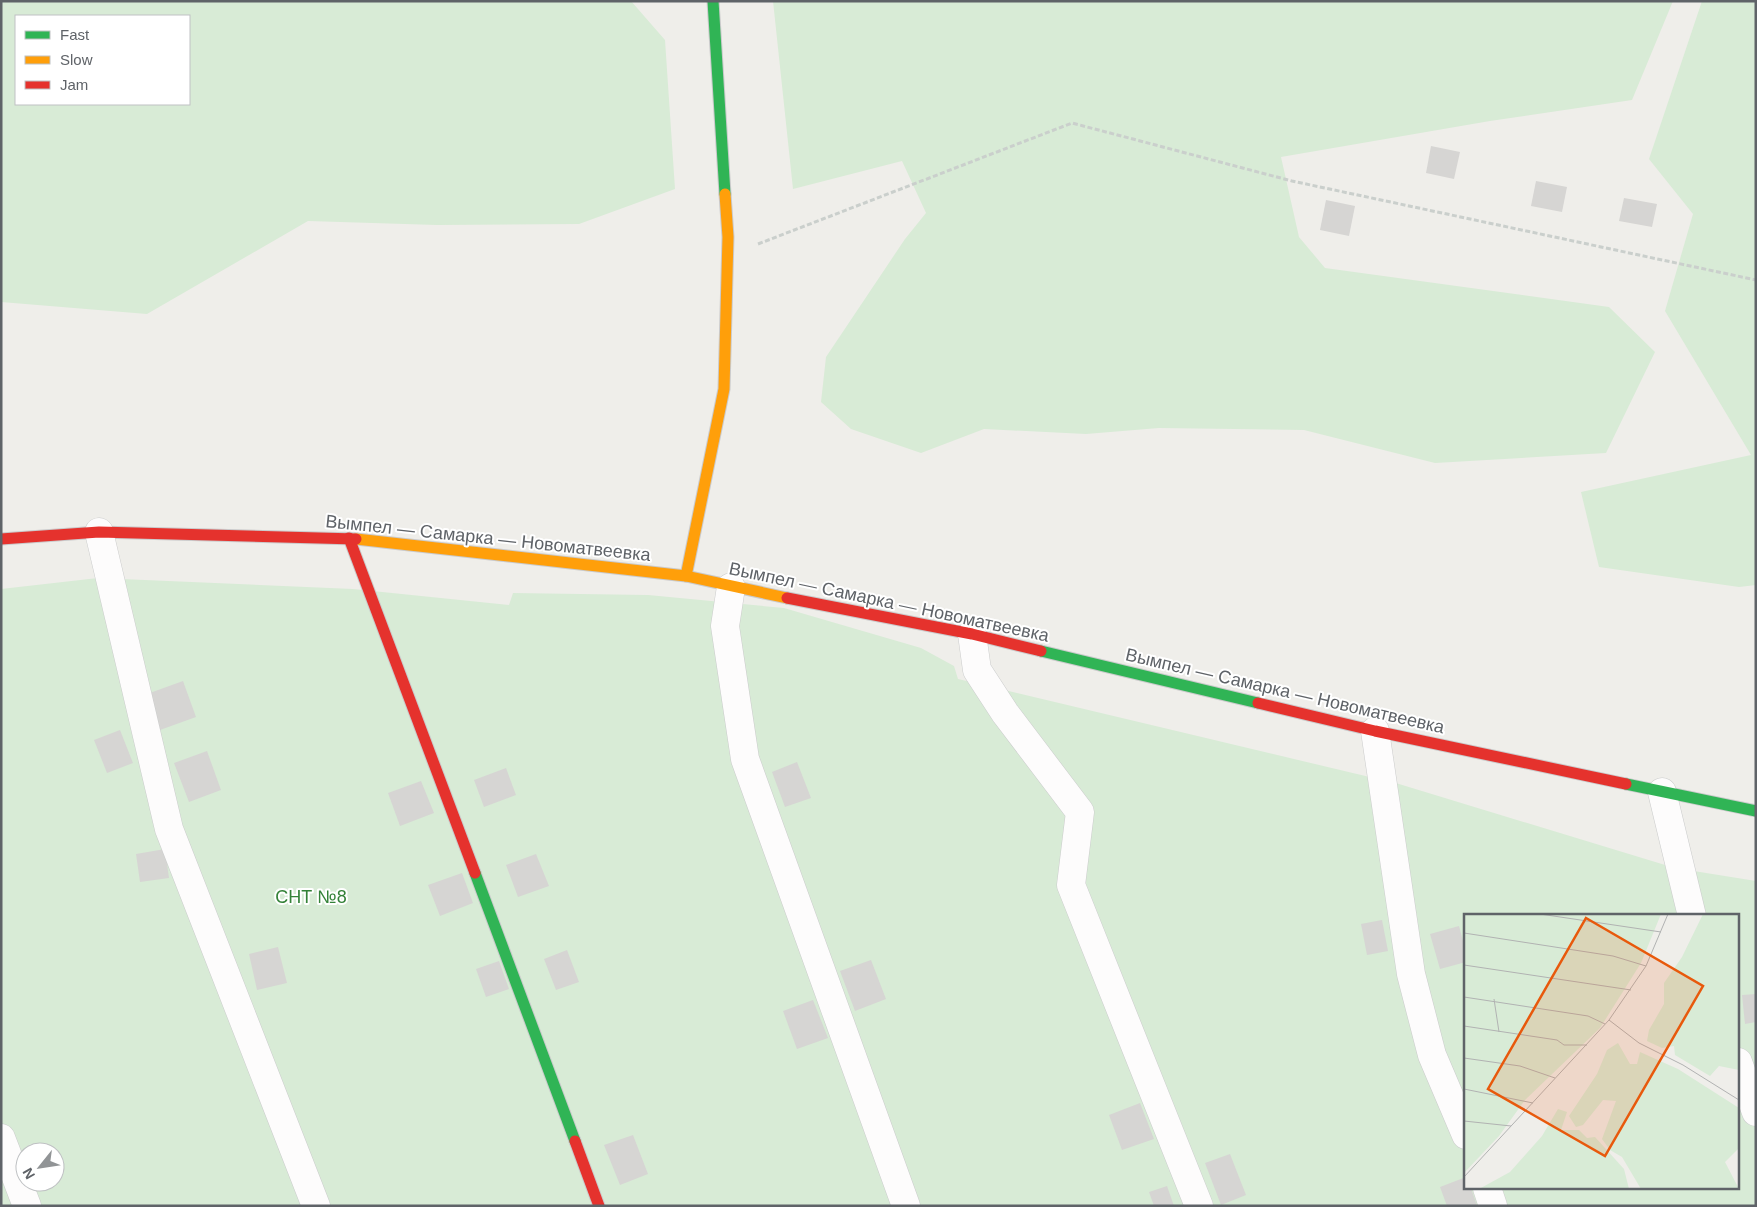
<svg xmlns="http://www.w3.org/2000/svg" width="1757" height="1207" viewBox="0 0 1757 1207" font-family="Arial,sans-serif">
  <rect width="100%" height="100%" fill="#efeeea"/>
  <g fill="#d8ebd6" fill-rule="evenodd">
    <path d="M1,1h630l34,39 10,149 -96,35 -142,1 -129,-4 -161,93 -146,-12zM16,16h173v88h-173z"/>
    <polygon points="773,1 1673,1 1632,100 1490,121 1281,157 1299,237 1325,268 1609,307 1655,352 1606,453 1435,463 1304,430 1159,428 1086,434 984,429 921,453 851,429 821,402 826,357 905,239 926,213 902,161 793,189"/>
    <polygon points="1702,1 1756,1 1756,585 1739,587 1599,567 1581,492 1751,455 1665,311 1693,214 1649,159"/>
    <path d="M98,578l255,11 156,16 4,-12 135,2 136,13 137,40 33,18 4,13 441,105 276,84 81,13v325h-1755v-617zM1466,916h272v272h-272zM25,1152h30v30h-30z"/>
  </g>
  <g fill="#d6d5d3">
    <polygon points="1431,146 1460,152 1454,179 1426,173"/>
    <polygon points="1536,181 1567,187 1562,212 1531,206"/>
    <polygon points="1624,198 1657,204 1652,227 1619,221"/>
    <polygon points="1326,200 1355,206 1349,236 1320,230"/>
    <polygon points="183,681 196,717 160,730 147,694"/>
    <polygon points="120,730 133,763 107,773 94,740"/>
    <polygon points="207,751 221,790 189,802 174,763"/>
    <polygon points="797,762 811,798 785,807 772,772"/>
    <polygon points="506,768 516,795 484,807 474,780"/>
    <polygon points="421,781 434,813 400,826 388,793"/>
    <polygon points="165,849 169,878 140,882 136,854"/>
    <polygon points="536,854 549,886 518,897 506,865"/>
    <polygon points="462,873 473,903 440,916 428,885"/>
    <polygon points="1382,920 1388,951 1367,955 1361,924"/>
    <polygon points="1459,926 1466,952 1466,962 1440,969 1430,934"/>
    <polygon points="278,947 287,983 257,990 249,954"/>
    <polygon points="567,950 579,982 556,990 544,959"/>
    <polygon points="871,960 886,999 855,1011 840,971"/>
    <polygon points="499,961 509,989 486,997 476,969"/>
    <polygon points="1756,994 1756,1022 1745,1024 1742,995"/>
    <polygon points="813,1000 828,1038 797,1049 783,1011"/>
    <polygon points="1140,1103 1154,1139 1122,1150 1109,1115"/>
    <polygon points="633,1135 648,1174 620,1185 604,1145"/>
    <polygon points="1230,1154 1246,1195 1221,1205 1205,1163"/>
    <polygon points="1466,1177 1466,1188 1471,1188 1477,1206 1447,1206 1440,1187"/>
    <polygon points="1167,1186 1174,1206 1154,1206 1149,1192"/>
  </g>
  <g fill="none" stroke-linecap="round" stroke-linejoin="round">
    <defs>
      <g id="street">
        <polyline points="99,532 169,829 316,1206"/>
        <polyline points="731,587 725,626 745,759 906,1206"/>
        <polyline points="972,634 977,670 1005,713 1080,812 1071,885 1199,1206"/>
        <polyline points="1375,731 1411,974 1432,1055 1466,1135"/>
        <polyline points="1662,792 1692,916"/>
        <polyline points="1738,1062 1756,1112"/>
        <polyline points="1,1138 27,1206"/>
        <polyline points="1487,1188 1493,1206"/>
      </g>
      <g id="fast">
        <polyline points="713,1 725,194"/>
        <polyline points="1041,651 1258,703"/>
        <polyline points="1626,784 1756,811"/>
        <polyline points="475,873 575,1141"/>
      </g>
      <g id="slow">
        <polyline points="356,539 686,576 787,598"/>
        <polyline points="686,576 724,389 728,237 725,194"/>
      </g>
      <g id="jam">
        <polyline points="349,538 475,873"/>
        <polyline points="1,539 99,532 356,539"/>
        <polyline points="787,598 972,634 1041,651"/>
        <polyline points="1258,703 1375,731 1626,784"/>
        <polyline points="575,1141 599,1206"/>
      </g>
    </defs>
    <use href="#street" stroke="#cbcccc" stroke-width="29"/>
    <use href="#fast" stroke="#cacacb" stroke-width="13"/>
    <use href="#slow" stroke="#cacacb" stroke-width="13"/>
    <use href="#jam" stroke="#cacacb" stroke-width="13"/>
    <polyline stroke="#cacfcc" stroke-width="3" stroke-dasharray="5 2.5" stroke-linecap="butt" points="758,244 1072,123 1292,181 1756,280"/>
    <use href="#street" stroke="#fdfcfc" stroke-width="28"/>
    <use href="#fast" stroke="#30b455" stroke-width="11"/>
    <use href="#slow" stroke="#ff9f0a" stroke-width="11"/>
    <use href="#jam" stroke="#e5322d" stroke-width="11"/>
  </g>
  <g text-anchor="middle" dominant-baseline="central" stroke-width="4" stroke-linejoin="round" paint-order="stroke">
    <g font-size="18" fill="#5f6368" stroke="#fff">
      <text transform="translate(488 538) rotate(6)">Вымпел — Самарка — Новоматвеевка</text>
      <text transform="translate(889 602) rotate(12)">Вымпел — Самарка — Новоматвеевка</text>
      <text transform="translate(1285 691) rotate(13)">Вымпел — Самарка — Новоматвеевка</text>
    </g>
    <g font-size="18" fill="#348238" stroke="#fff">
      <text x="311" y="897">СНТ №8</text>
    </g>
  </g>
  <g transform="translate(1464 914)">
    <rect width="275" height="275" fill="#efeeea"/>
    <path d="M0,0h197l-20,49 -41,65 -75,72 -26,36 -35,37zM239,0h36v156l-20,-4 -9,10 -35,-21 -1,-9 -12,2 -15,-7 2,-11 15,-26v-21l18,-26zM154,129l12,21h7l3,-12 38,17 61,39v40l-14,14 14,27h-98l-19,-32 -12,-7 -8,-11 14,-38 -13,-1 -20,25 -7,2 -7,-11 28,-42 10,-24zM94,195l9,3 -6,18h18l8,8 8,-1 29,32 5,20h-150l31,-17 32,-36z" fill="#d8ebd6"/>
    <path fill="none" stroke="#b1b2b2" stroke-width="1" d="M76,0l121,18M0,19l149,23 33,10M0,51l167,25M0,83l124,19 17,8M30,85l5,33M145,106l30,23 44,22 56,35M0,112l93,14 7,5h23M0,144l56,8 35,12M0,175l69,14M0,207l47,5M0,263l145,-157 37,-54 22,-52"/>
    <path fill="#e8590c" fill-opacity="0.15" stroke="#e8590c" stroke-width="2.5" d="M122,4l117,68 -98,170 -117,-67z"/>
    <rect width="275" height="275" fill="none" stroke="#5f6368" stroke-width="2.5"/>
  </g>
  <rect width="1757" height="1207" fill="none" stroke="#5f6368" stroke-width="5"/>
  <rect x="15" y="15" width="175" height="90" fill="#ffffff" stroke="#bfc1c3"/>
  <rect x="25" y="31" width="25" height="8" fill="#30b455" stroke="#bfc1c3"/>
  <text x="60" y="40" font-size="15" fill="#5f6368">Fast</text>
  <rect x="25" y="56" width="25" height="8" fill="#ff9f0a" stroke="#bfc1c3"/>
  <text x="60" y="65" font-size="15" fill="#5f6368">Slow</text>
  <rect x="25" y="81" width="25" height="8" fill="#e5322d" stroke="#bfc1c3"/>
  <text x="60" y="90" font-size="15" fill="#5f6368">Jam</text>
  <g transform="translate(40 1167) rotate(240)"><circle r="24" fill="#ffffff" stroke="#bfc1c3"/>
  <path d="M0-4L9 19L0 12L-9 19Z" fill="#919496"/>
  <text y="-8" font-size="14" font-weight="bold" text-anchor="middle" fill="#5f6368">N</text>
  </g>
</svg>
